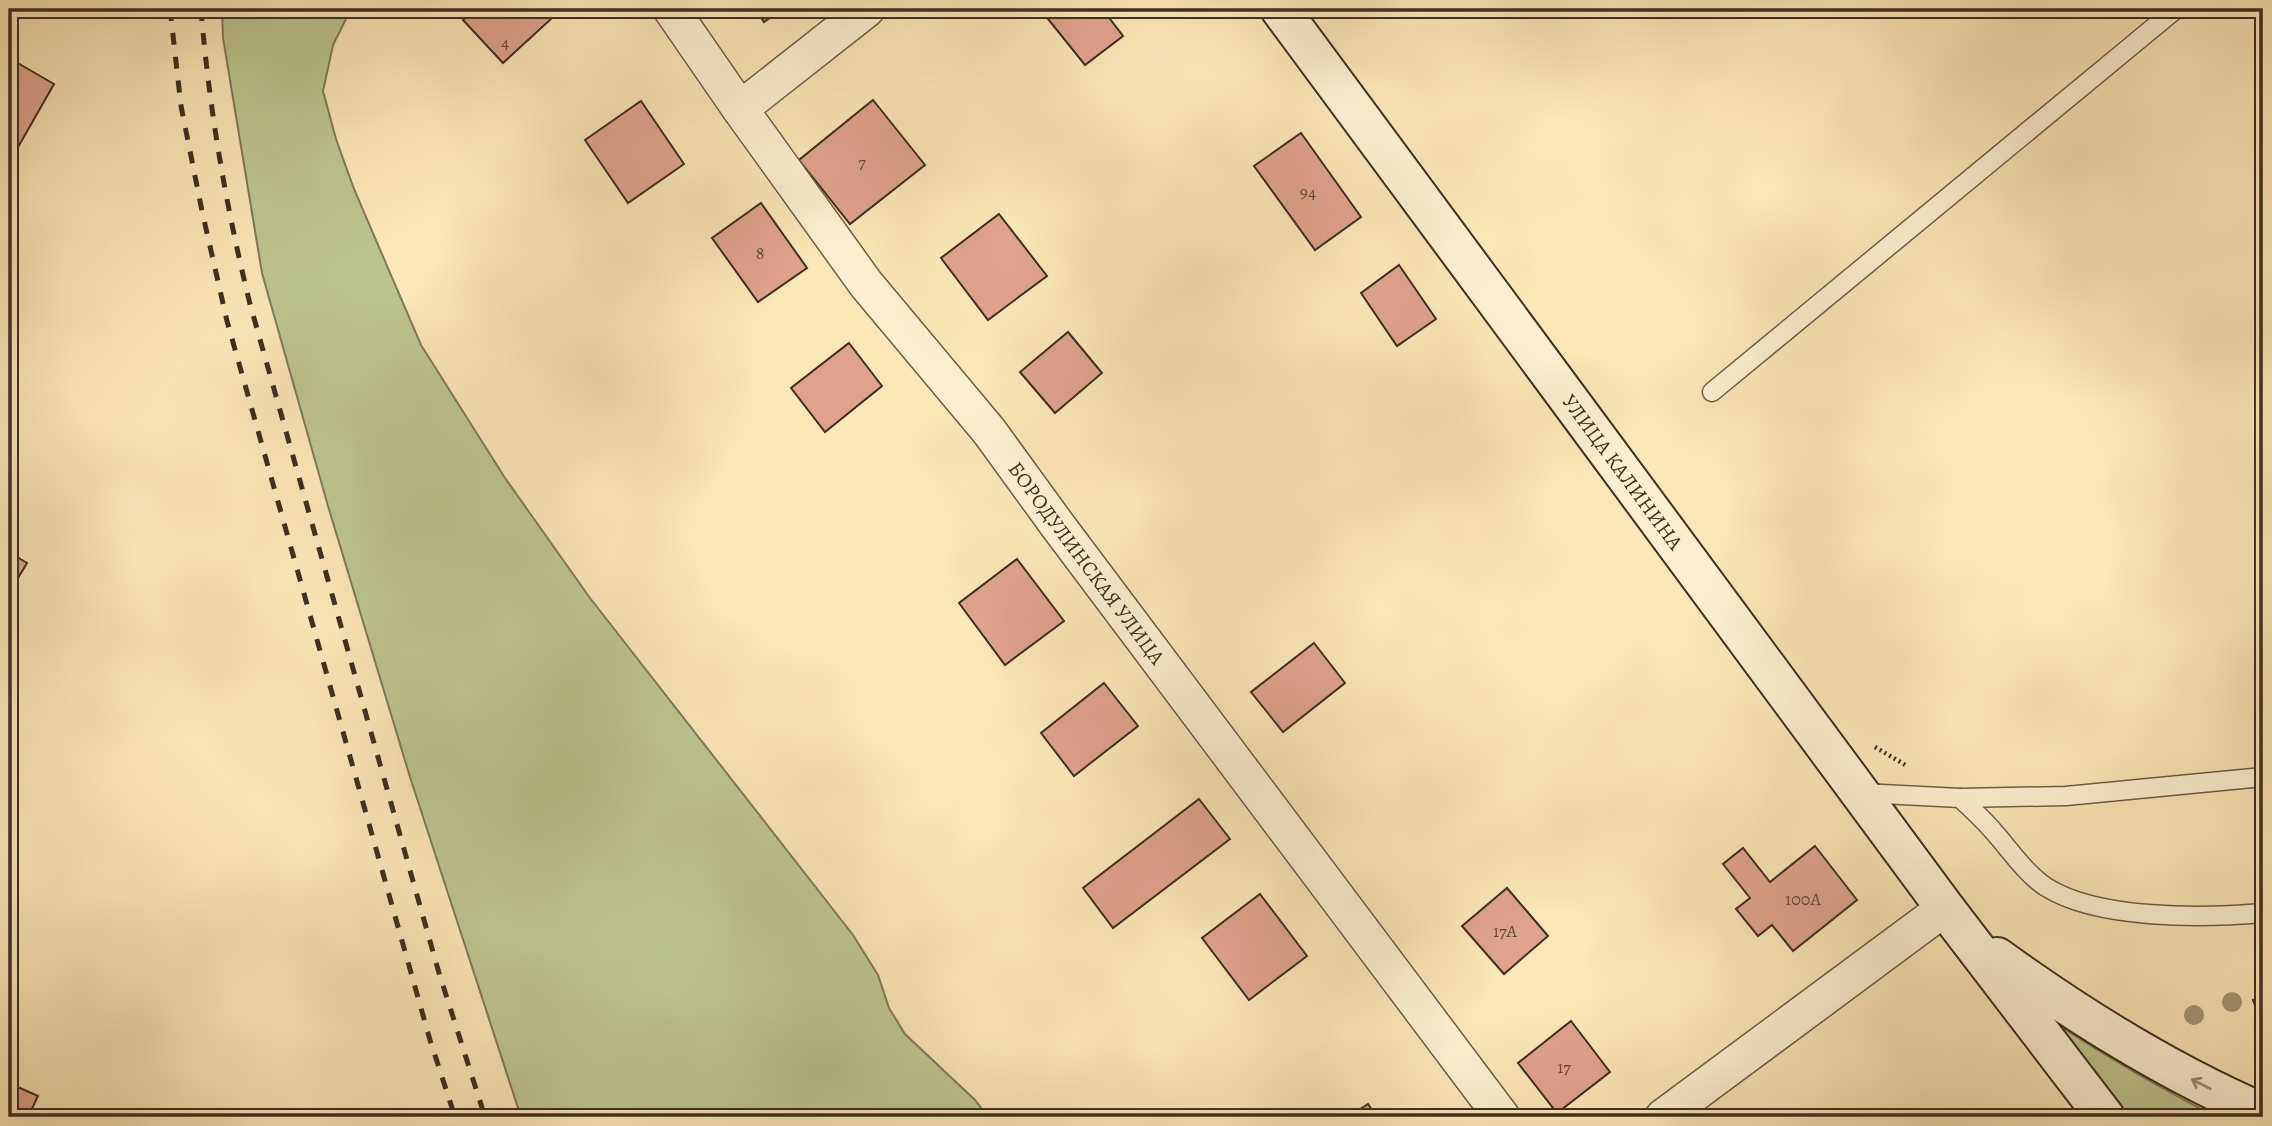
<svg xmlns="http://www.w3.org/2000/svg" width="2272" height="1126" viewBox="0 0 2272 1126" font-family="Alegreya,serif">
  <rect width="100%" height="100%" fill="#fbe6b7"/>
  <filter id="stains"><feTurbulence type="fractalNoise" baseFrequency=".00286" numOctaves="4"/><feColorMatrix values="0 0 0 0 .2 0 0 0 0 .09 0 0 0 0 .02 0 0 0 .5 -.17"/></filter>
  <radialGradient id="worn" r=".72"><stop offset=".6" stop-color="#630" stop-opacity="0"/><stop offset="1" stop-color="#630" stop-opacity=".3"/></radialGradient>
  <g fill="#bdc58f" stroke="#7e7a57" stroke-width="2">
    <polygon points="222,9 351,9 333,45 323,91 336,139 354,189 421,345 505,478 590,598 853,935 878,975 889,1008 905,1034 975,1100 988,1117 521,1117 410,777 328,506 262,273 223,38"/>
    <path d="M2049,1019c55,36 110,69 168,98h-93z"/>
  </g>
  <g fill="#dfa38c" stroke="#3e2f1f" stroke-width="2">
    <polygon points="476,9 541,9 551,19 503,63 463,20"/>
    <polygon points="755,9 782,9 764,22"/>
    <polygon points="1040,9 1115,9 1107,15 1123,36 1085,65"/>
    <polygon points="9,58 54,84 9,163"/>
    <polygon points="873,100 925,165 850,224 799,160"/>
    <polygon points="641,101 684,164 628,203 585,140"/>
    <polygon points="1301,133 1361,217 1315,250 1254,166"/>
    <polygon points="761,203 807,268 758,302 712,238"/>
    <polygon points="999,214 1047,276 988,320 941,258"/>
    <polygon points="1399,265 1436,319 1397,346 1361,293"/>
    <polygon points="1068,332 1102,373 1055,413 1020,372"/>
    <polygon points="849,343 882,386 825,432 791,388"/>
    <polygon points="9,552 27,563 9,593"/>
    <polygon points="1017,559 1064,621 1005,665 959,603"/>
    <polygon points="1314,643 1345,683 1283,732 1251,692"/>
    <polygon points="1104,683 1138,726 1074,776 1041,733"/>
    <polygon points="1199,799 1230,839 1113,928 1083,888"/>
    <polygon points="1815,846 1857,900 1793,951 1772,925 1758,936 1736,909 1750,898 1723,864 1743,848 1770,882"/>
    <polygon points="1507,888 1548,936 1504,974 1462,926"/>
    <polygon points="1260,894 1307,956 1249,1000 1202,938"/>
    <polygon points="2263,996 2263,1027 2253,1000"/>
    <polygon points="1571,1021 1610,1072 1557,1113 1518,1063"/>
    <polygon points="9,1083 38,1096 28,1117 9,1117"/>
    <polygon points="1368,1104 1377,1117 1348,1117"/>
  </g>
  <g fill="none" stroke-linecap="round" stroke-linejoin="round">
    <defs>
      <g id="lane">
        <polyline points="1712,392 2176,9"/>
        <polyline points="1862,793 1960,798 2066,796 2263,777"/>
        <path d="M1960,798c12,11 24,22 34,34 17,19 31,41 52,55 52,33 157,31 217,26"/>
      </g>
      <g id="street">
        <path id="s1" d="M671,9l69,100 126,175 123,147 69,95 444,591"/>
        <polyline points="740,109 867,9"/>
        <polyline points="1663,1117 1945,908"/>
      </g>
      <g id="secondary">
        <path id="s2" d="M1280,9l665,899 160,209"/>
        <path d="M1997,957c83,60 171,115 266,156"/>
      </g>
    </defs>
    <use href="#lane" stroke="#6d5d45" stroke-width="21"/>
    <use href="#street" stroke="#6d5d45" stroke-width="38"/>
    <use href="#secondary" stroke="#3e2f1f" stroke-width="42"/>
    <polyline stroke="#3e2f1f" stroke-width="4.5" stroke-dasharray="2 3.5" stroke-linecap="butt" points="1875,747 1907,766"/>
    <use href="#lane" stroke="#fcefd0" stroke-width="18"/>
    <use href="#street" stroke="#fcefd0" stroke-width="35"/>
    <use href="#secondary" stroke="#fcefd0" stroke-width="38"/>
    <g stroke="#3e2f1f" stroke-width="5" stroke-dasharray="12 12" stroke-linecap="butt">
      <polyline points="170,9 181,106 202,211 227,321 430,1040 455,1117"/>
      <path d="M201,9c8,99 25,198 49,295l189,669 46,144"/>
    </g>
  </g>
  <g fill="#a59673">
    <circle cx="2232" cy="1002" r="10"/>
    <circle cx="2194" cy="1015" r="10"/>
  </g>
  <defs><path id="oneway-shaft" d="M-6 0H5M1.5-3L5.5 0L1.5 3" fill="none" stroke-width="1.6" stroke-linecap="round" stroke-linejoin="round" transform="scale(1.75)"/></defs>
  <use stroke="#9d8f78" href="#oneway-shaft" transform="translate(2201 1084) rotate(-153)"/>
  <g text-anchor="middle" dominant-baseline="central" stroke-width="6" stroke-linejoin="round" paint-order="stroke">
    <g font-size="18" fill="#664c3a">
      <text x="505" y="42">4</text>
      <text x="862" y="162">7</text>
      <text x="1308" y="192">94</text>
      <text x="760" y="253">8</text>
      <text x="1803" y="899">100А</text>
      <text x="1505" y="931">17А</text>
      <text x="1564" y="1067">17</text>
    </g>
    <g font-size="21" fill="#3e2f1f" stroke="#fcefd0">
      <text stroke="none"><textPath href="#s2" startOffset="576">УЛИЦА КАЛИНИНА</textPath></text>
      <text stroke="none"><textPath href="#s1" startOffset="693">БОРОДУЛИНСКАЯ УЛИЦА</textPath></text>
    </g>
  </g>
  <rect width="2272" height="1126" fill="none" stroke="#fbe6b7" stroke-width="35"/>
  <rect x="10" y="10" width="2251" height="1105" fill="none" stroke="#3e2f1f" stroke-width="3.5"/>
  <rect x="18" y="18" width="2237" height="1091" fill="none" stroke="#3e2f1f" stroke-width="2"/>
  <rect width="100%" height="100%" filter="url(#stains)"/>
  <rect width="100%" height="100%" fill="url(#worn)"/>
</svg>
